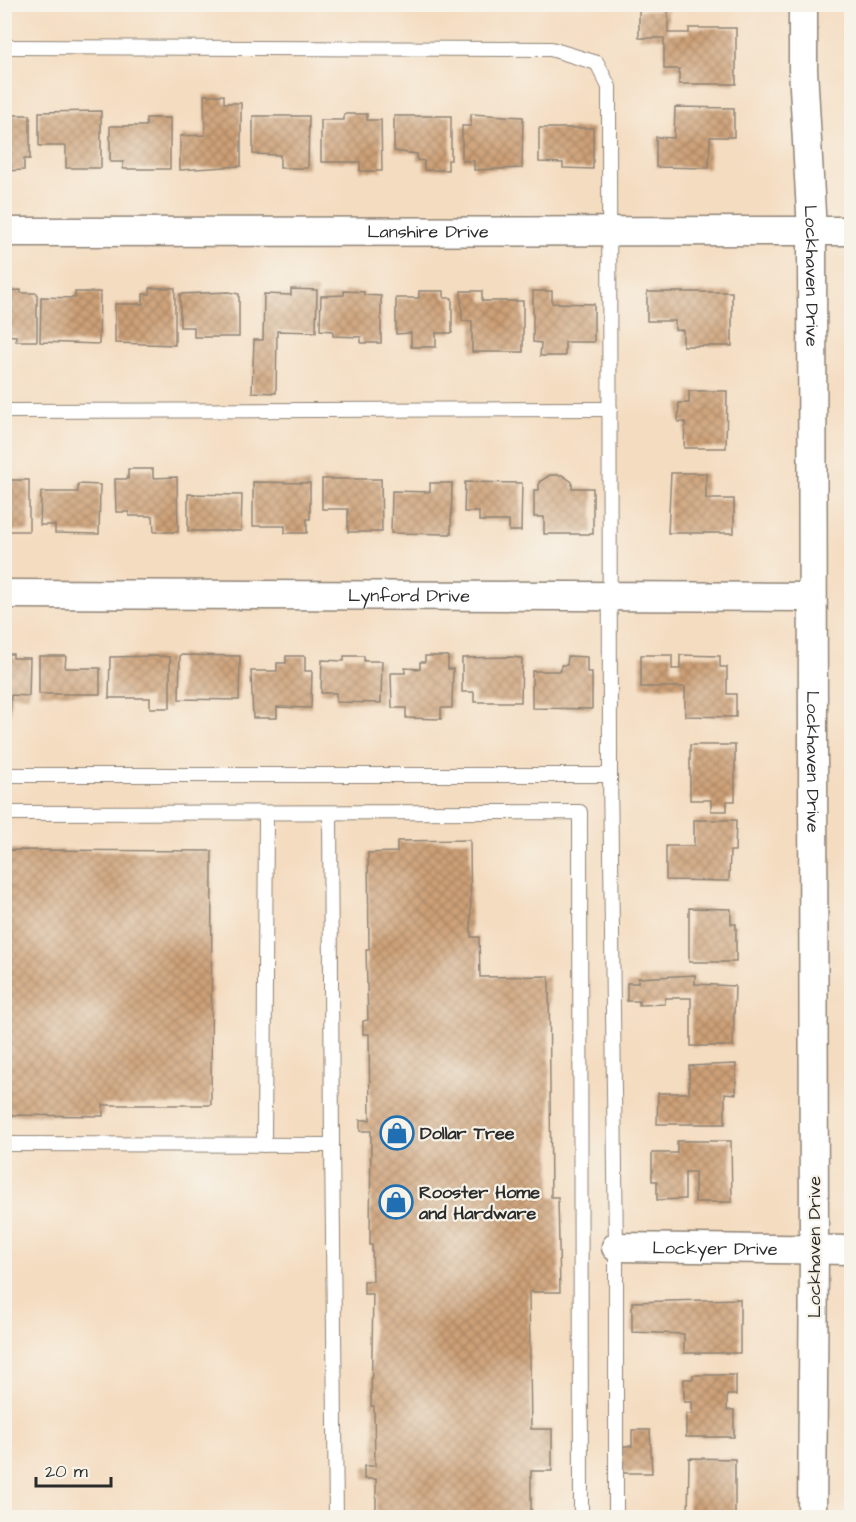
<svg xmlns="http://www.w3.org/2000/svg" width="856" height="1522" viewBox="0 0 856 1522" font-family="'Architects Daughter',sans-serif">
  <defs>
    <pattern id="building-cross-hatch" width="8" height="8" patternUnits="userSpaceOnUse" patternTransform="scale(1.5)"><rect width="8" height="8" fill="#cda077"/><path d="M0 0l8 8M0 8l8-8" fill="none" stroke="#a78362"/></pattern>
  </defs>
  <rect width="100%" height="100%" fill="#f7f3e8"/>
  <filter id="ink" filterUnits="userSpaceOnUse"><feTurbulence type="fractalNoise" baseFrequency=".0167" numOctaves="2"/><feDisplacementMap in="SourceGraphic" scale="12" xChannelSelector="R" yChannelSelector="G"/><feConvolveMatrix kernelMatrix="1 2 1 2 8 2 1 2 1" color-interpolation-filters="sRGB"/></filter>
  <filter id="wash" filterUnits="userSpaceOnUse"><feTurbulence type="fractalNoise" baseFrequency=".008" numOctaves="4" result="noise"/><feDisplacementMap in="SourceGraphic" scale="24" xChannelSelector="R" yChannelSelector="G"/><feGaussianBlur stdDeviation="1.35" result="paint"/><feColorMatrix in="noise" values="0 0 0 0 0 0 0 0 0 0 0 0 0 0 0 0 0 1.4 0 .05"/><feComposite in="paint" operator="in"/></filter>
  <g filter="url(#wash)">
    <rect width="100%" height="100%" fill="#f4dcc0"/>
    <g id="blocks">
      <g fill="url(#building-cross-hatch)">
        <polygon points="639,10 668,10 668,33 689,33 689,28 736,28 736,84 679,84 679,69 664,69 664,38 639,38"/>
        <polygon points="204,95 224,95 224,103 241,103 241,166 180,170 180,136 205,135"/>
        <polygon points="675,107 734,108 734,137 710,137 709,168 656,167 656,137 674,138"/>
        <polygon points="101,111 101,168 66,168 66,146 39,146 39,112"/>
        <polygon points="344,114 367,114 367,120 381,120 382,171 360,171 360,162 321,162 321,120 344,120"/>
        <polygon points="471,114 523,117 522,168 474,170 474,161 462,161 462,126 471,126"/>
        <polygon points="4,115 30,115 30,159 24,159 24,170 4,171"/>
        <polygon points="253,116 309,116 308,168 280,168 280,155 253,154"/>
        <polygon points="394,116 451,116 451,160 448,160 448,170 424,170 424,161 417,160 417,154 394,151"/>
        <polygon points="146,118 170,118 170,169 123,169 123,162 110,162 110,126 146,126"/>
        <polygon points="539,128 593,128 593,169 563,168 563,163 539,162"/>
        <polygon points="150,288 175,288 175,345 115,343 115,304 143,304 143,294 150,294"/>
        <polygon points="291,289 317,290 316,332 277,331 276,393 252,392 254,340 263,340 264,294 291,295"/>
        <polygon points="21,290 21,293 37,293 37,341 16,341 16,336 4,335 4,291"/>
        <polygon points="344,291 364,292 364,295 381,296 381,343 361,343 361,337 333,336 333,331 320,330 321,296 344,295"/>
        <polygon points="419,291 444,291 444,298 452,298 452,333 436,333 436,347 411,347 411,333 396,334 396,298 419,298"/>
        <polygon points="461,291 482,291 482,301 523,301 523,352 472,352 472,321 462,321"/>
        <polygon points="533,291 552,291 552,303 594,304 594,342 565,342 565,356 540,356 541,343 533,342"/>
        <polygon points="75,292 100,292 99,344 40,342 41,297 75,298"/>
        <polygon points="229,292 239,294 239,337 194,337 194,327 180,327 180,294"/>
        <polygon points="647,292 732,292 732,346 683,346 683,330 675,330 675,321 647,321"/>
        <polygon points="689,391 727,391 726,448 684,448 685,422 678,422 679,403 689,403"/>
        <polygon points="128,469 153,469 153,478 177,477 178,532 154,532 153,516 129,516 129,512 116,512 115,479 128,479"/>
        <polygon points="671,473 706,473 706,499 734,499 734,533 668,533"/>
        <polygon points="550,475 562,475 572,482 572,488 593,488 593,534 544,534 544,517 534,517 534,490 539,490 539,482"/>
        <polygon points="322,479 381,479 382,532 348,532 348,509 322,509"/>
        <rect x="4" y="480" width="25" height="51"/>
        <polygon points="253,482 310,483 310,519 307,519 307,533 285,533 285,526 253,526"/>
        <polygon points="465,482 522,483 521,531 509,531 509,521 479,521 479,512 464,512"/>
        <polygon points="430,483 452,483 451,534 391,533 392,491 430,492"/>
        <polygon points="78,484 100,485 99,534 55,533 55,525 40,525 41,492 78,492"/>
        <polygon points="188,494 242,495 241,531 188,531"/>
        <polygon points="4,654 13,654 13,658 30,658 29,696 11,695 10,718 4,718"/>
        <polygon points="180,655 240,656 239,700 179,699"/>
        <polygon points="641,655 672,655 672,669 680,669 680,655 720,656 720,667 727,667 727,694 736,694 736,717 685,716 685,687 641,687"/>
        <polygon points="39,656 66,656 65,668 100,668 100,694 39,694"/>
        <polygon points="159,656 170,657 170,708 150,708 150,698 109,698 110,657"/>
        <polygon points="286,656 305,656 305,671 312,671 311,708 277,707 277,718 253,718 251,671 277,671 277,663 286,663"/>
        <polygon points="344,656 364,656 364,661 382,661 381,703 336,702 336,693 321,693 322,660 344,661"/>
        <polygon points="425,656 448,656 448,669 453,669 452,708 441,708 441,719 406,718 406,708 392,708 391,673 405,673 405,668 420,669 420,662 425,662"/>
        <polygon points="568,656 587,657 587,672 592,672 592,709 532,708 532,671 561,671 561,665 567,665"/>
        <polygon points="510,657 522,658 521,702 474,702 474,692 462,692 462,658"/>
        <polygon points="690,745 735,745 735,801 727,801 727,811 711,811 711,800 690,800"/>
        <polygon points="694,820 736,820 735,851 730,851 729,881 666,880 666,846 694,846"/>
        <polygon points="470,840 471,937 479,937 480,977 549,976 551,1197 558,1197 560,1292 529,1292 531,1429 552,1429 552,1471 531,1471 531,1518 372,1518 372,1514 376,1514 376,1479 364,1479 364,1466 375,1466 374,1406 371,1406 373,1294 364,1294 364,1281 373,1281 372,1245 370,1245 371,1131 360,1131 360,1120 370,1120 369,1034 363,1034 363,1021 368,1020 366,950 369,950 368,853 397,852 397,841"/>
        <polygon points="4,850 212,851 211,1105 103,1105 103,1116 8,1115 8,1119 4,1119"/>
        <polygon points="689,908 731,909 731,924 736,924 736,962 689,962"/>
        <polygon points="695,975 695,984 735,986 733,1046 691,1046 691,998 665,998 665,1004 639,1005 639,1001 627,1001 627,983 638,983 638,978"/>
        <polygon points="736,1064 736,1094 725,1093 725,1124 657,1124 658,1093 689,1093 689,1066"/>
        <polygon points="677,1141 731,1141 732,1202 695,1202 695,1172 685,1172 685,1199 657,1200 657,1181 652,1181 652,1153 677,1153"/>
        <polygon points="740,1299 740,1353 684,1353 684,1334 632,1332 632,1302"/>
        <polygon points="693,1375 736,1375 736,1395 727,1395 727,1410 734,1410 734,1437 686,1437 686,1414 692,1414 692,1402 684,1402 684,1379 693,1379"/>
        <polygon points="632,1430 650,1430 652,1473 619,1473 620,1446 632,1446"/>
        <polygon points="689,1458 735,1459 735,1518 688,1518"/>
      </g>
    </g>
  </g>
  <g filter="url(#ink)">
    <use href="#blocks" fill-opacity="0" stroke="#908476" stroke-width="1.5"/>
    <g fill="none" stroke-linecap="round" stroke-linejoin="round">
      <defs>
        <g id="service">
          <polyline points="4,47 551,49 597,63 609,87 610,775 616,1247 616,1518"/>
          <polyline points="4,411 610,409"/>
          <polyline points="4,775 610,775"/>
          <polyline points="4,813 580,812 581,1518"/>
          <polyline points="4,1144 332,1145 330,813"/>
          <polyline points="264,1145 266,813"/>
          <polyline points="332,1145 336,1518"/>
        </g>
        <g id="minor">
          <path id="s1" d="M803,4v65l9,162 2,1019 -2,268"/>
          <path id="s2" d="M4,232l848,-1"/>
          <path id="s3" d="M4,594l808,3"/>
          <path id="s4" d="M616,1247l236,3"/>
        </g>
      </defs>
      <use href="#service" stroke="#908476" stroke-width="16"/>
      <use href="#minor" stroke="#908476" stroke-width="31"/>
      <use href="#service" stroke="#fff" stroke-width="14"/>
      <use href="#minor" stroke="#fff" stroke-width="28"/>
    </g>
  </g>
  <defs>
    <symbol id="shop-ring" viewBox="-11 -11 22 22"><circle r="9.5" fill="#f7f3e8" stroke="#1f6fb2" stroke-width="1.5"/><path d="M-5-2.5h2.3a2.7 3.5 0 0 1 5.4 0H5L5.5 6h-11ZM-1.5-2.5h3a1.5 2.3 0 0 0-3 0Z" fill="#1f6fb2"/></symbol>
  </defs>
  <g fill-rule="evenodd">
    <use href="#shop-ring" x="378" y="1114" width="38" height="38"/>
    <use href="#shop-ring" x="377" y="1183" width="38" height="38"/>
  </g>
  <g text-anchor="middle" dominant-baseline="central" stroke-width="4.5" stroke-linejoin="round" paint-order="stroke">
    <g font-size="18" fill="#2b2b2b" stroke="#f7f3e8">
      <text stroke="none"><textPath href="#s2" startOffset="424">Lanshire Drive</textPath></text>
      <text stroke="none"><textPath href="#s1" startOffset="272">Lockhaven Drive</textPath></text>
      <text stroke="none"><textPath href="#s3" startOffset="405">Lynford Drive</textPath></text>
      <text stroke="none"><textPath href="#s1" startOffset="758">Lockhaven Drive</textPath></text>
      <text transform="translate(814 1247) rotate(-90)">Lockhaven Drive</text>
      <text stroke="none"><textPath href="#s4" startOffset="99">Lockyer Drive</textPath></text>
    </g>
    <g font-size="18" font-weight="bold" fill="#2b2b2b" stroke="#f7f3e8" text-anchor="start">
      <text x="420" y="1133">Dollar Tree</text>
      <text x="419" y="1192">Rooster Home<tspan x="419" dy="21">and Hardware</tspan></text>
    </g>
  </g>
  <rect width="856" height="1522" fill="none" stroke="#f7f3e8" stroke-width="24"/>
  <path d="M36 1477v9h75v-9" fill="none" stroke="#2b2b2b" stroke-width="3"/>
  <text x="45" y="1477" font-size="18" fill="#2b2b2b" stroke="#f7f3e8" stroke-width="4.5" paint-order="stroke">20 m</text>
</svg>
